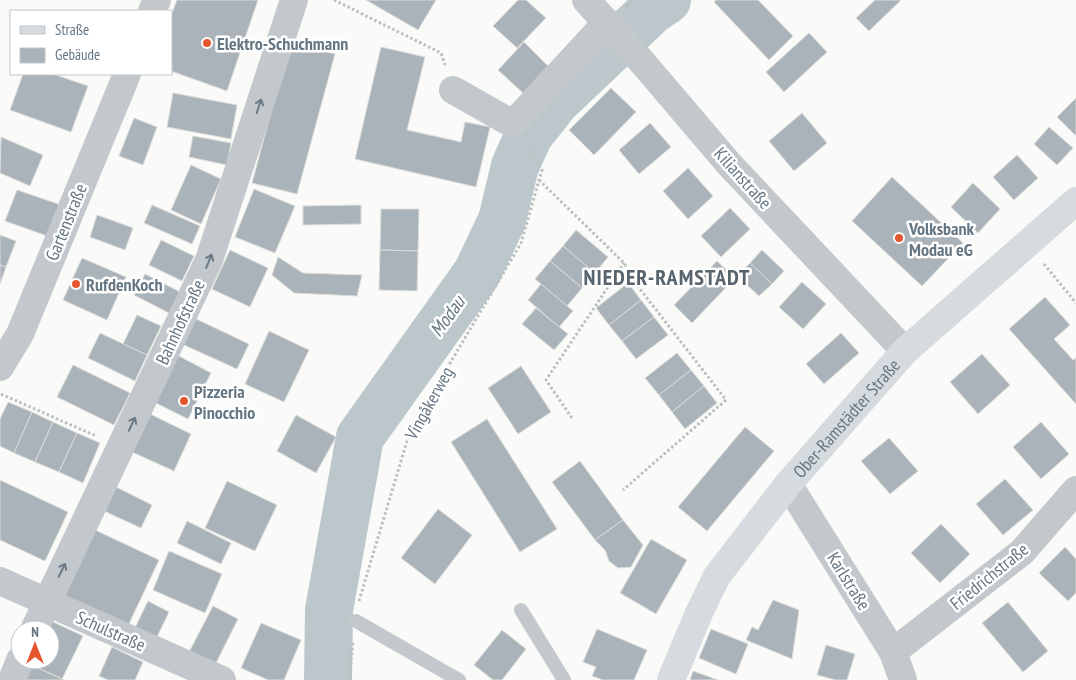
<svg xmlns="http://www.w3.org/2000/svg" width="1076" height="680" viewBox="0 0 1076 680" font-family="'PT Sans Narrow',sans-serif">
  <rect width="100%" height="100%" fill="#fafaf8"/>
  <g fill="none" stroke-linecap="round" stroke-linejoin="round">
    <polyline stroke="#bbc7cb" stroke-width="48" points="328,680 329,610 360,437 477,273 502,220 515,166 529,135 556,101 651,11 667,0"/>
  </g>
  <g fill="#aab3b9" stroke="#dcdcda">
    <polygon points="177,0 258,0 227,91 171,71 171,16"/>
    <polygon points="366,0 436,0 418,30"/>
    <polygon points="518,0 526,0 546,18 517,48 493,26"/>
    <polygon points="716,0 758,0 793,36 769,60 714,2"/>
    <polygon points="875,0 901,0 869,31 856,18"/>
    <polygon points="809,33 827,52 784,92 766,72"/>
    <polygon points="290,42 335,54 297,194 252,183"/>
    <polygon points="524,42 548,66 523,93 498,70"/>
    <polygon points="381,47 425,57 407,130 461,142 465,122 490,127 476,187 355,159"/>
    <polygon points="23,74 53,74 88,86 71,132 10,110"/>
    <polygon points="611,88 636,112 594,155 569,130"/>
    <polygon points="173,93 237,105 231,139 167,127"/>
    <polygon points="1076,98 1076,136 1057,117"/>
    <polygon points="802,113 827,143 794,171 769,141"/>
    <polygon points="134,118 157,127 143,165 119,156"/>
    <polygon points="650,123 671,147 639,174 619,150"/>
    <polygon points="1049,127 1073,148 1057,165 1034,144"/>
    <polygon points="193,136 231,143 227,165 189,157"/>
    <polygon points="1,137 43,155 30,186 0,173"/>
    <polygon points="1017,155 1038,178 1014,200 993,177"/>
    <polygon points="191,165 221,179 201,224 171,210"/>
    <polygon points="688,168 713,196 688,219 663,191"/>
    <polygon points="892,177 963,243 922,286 852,221"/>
    <polygon points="973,183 1000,209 978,233 951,207"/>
    <polygon points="254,189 295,206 275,253 235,237"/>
    <polygon points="17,190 64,206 53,238 5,221"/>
    <polygon points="152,205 200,226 192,244 144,223"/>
    <polygon points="361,205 361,224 303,225 303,206"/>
    <polygon points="730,208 750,229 721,257 701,236"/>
    <polygon points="381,209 419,209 418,251 380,250"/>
    <polygon points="97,215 133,228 125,250 90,237"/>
    <polygon points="576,230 608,257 595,273 563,246"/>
    <polygon points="0,235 16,241 6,267 0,265"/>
    <polygon points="161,240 194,256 182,281 149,265"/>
    <polygon points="563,246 595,273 582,288 550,261"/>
    <polygon points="230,250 268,268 250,307 212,289"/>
    <polygon points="380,250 418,251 417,291 379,290"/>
    <polygon points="762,250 784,271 772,284 750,263"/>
    <polygon points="278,257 303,273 362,275 357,296 294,293 272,275"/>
    <polygon points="82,258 126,277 107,320 63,300"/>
    <polygon points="550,261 582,288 567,306 535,279"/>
    <polygon points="717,261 735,278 692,323 674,305"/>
    <polygon points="750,263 772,284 759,296 737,276"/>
    <polygon points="0,265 6,267 0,284"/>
    <polygon points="145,274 182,293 171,314 134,295"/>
    <polygon points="802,282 826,304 803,329 779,307"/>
    <polygon points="628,283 641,300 609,325 596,308"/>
    <polygon points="541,284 573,311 559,327 528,300"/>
    <polygon points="1045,297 1070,325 1054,339 1073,360 1076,358 1076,404 1009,329"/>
    <polygon points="641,300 654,317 622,341 609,325"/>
    <polygon points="536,308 568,334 554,350 522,324"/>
    <polygon points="137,315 161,326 147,355 123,344"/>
    <polygon points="654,317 668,335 636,359 622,341"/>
    <polygon points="194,318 249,344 237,369 182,344"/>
    <polygon points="269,331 309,350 284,402 245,384"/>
    <polygon points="100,333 147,355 135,381 88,358"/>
    <polygon points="841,333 859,353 824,384 806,364"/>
    <polygon points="677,353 691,370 659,395 645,378"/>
    <polygon points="982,354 1010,385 978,414 950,382"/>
    <polygon points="177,355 211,373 188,419 154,402"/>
    <polygon points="73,365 130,393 114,425 57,397"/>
    <polygon points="521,366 551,412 518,434 488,388"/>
    <polygon points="691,370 704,386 672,412 659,395"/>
    <polygon points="704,386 717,403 685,429 672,412"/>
    <polygon points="8,402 32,412 14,453 0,446 0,419"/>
    <polygon points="32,412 53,422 35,462 14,453"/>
    <polygon points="150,414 191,434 174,471 132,452"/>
    <polygon points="296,415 336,437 316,473 277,451"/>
    <polygon points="487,419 557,529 520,552 451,442"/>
    <polygon points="53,422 77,433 59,472 35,462"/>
    <polygon points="1041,422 1069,454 1041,479 1013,447"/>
    <polygon points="745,427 774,451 707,531 678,507"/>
    <polygon points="77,433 100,443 83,483 59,472"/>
    <polygon points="889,438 918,471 890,494 861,461"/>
    <polygon points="580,461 623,520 595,540 552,482"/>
    <polygon points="1005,479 1033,510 1003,535 976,504"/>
    <polygon points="0,480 68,512 45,561 0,540"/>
    <polygon points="227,481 277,505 255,551 205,528"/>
    <polygon points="116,487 152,505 141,528 104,511"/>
    <polygon points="438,509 472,535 435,584 401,558"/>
    <polygon points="623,520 643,545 631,567 618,568 609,561 605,550 595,540"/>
    <polygon points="187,521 231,543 221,564 177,543"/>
    <polygon points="941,524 970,554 940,583 911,553"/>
    <polygon points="95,530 159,560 127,628 63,599"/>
    <polygon points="651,539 687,560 656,614 620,593"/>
    <polygon points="1065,547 1076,559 1076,593 1068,601 1039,573"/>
    <polygon points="169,551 222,574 205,613 153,590"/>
    <polygon points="773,600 799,610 792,659 746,640 752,627 758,630"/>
    <polygon points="148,601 169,612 154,643 133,632"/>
    <polygon points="1008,602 1048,651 1023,672 982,623"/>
    <polygon points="213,606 238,619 212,671 186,658"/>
    <polygon points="51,621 83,636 62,679 31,665 33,660 50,660 50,630 47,630"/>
    <polygon points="261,623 301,640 284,680 268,680 241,668"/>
    <polygon points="597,629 647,650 634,680 603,680 592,676 596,667 583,662"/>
    <polygon points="711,629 748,644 736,674 699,658"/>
    <polygon points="502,630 526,649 502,680 493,680 474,665"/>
    <polygon points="826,645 855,654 847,680 836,680 817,675"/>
    <polygon points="112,647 143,662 135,680 108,680 99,676"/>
    <polygon points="31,665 64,680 23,680"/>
    <polygon points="693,671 718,680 690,680"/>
  </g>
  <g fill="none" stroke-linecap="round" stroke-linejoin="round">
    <g stroke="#bbbfc2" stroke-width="3" stroke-dasharray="2.5 2.5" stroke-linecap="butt">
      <polyline points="334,0 441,53 445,65"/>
      <polyline points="627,6 634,0"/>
      <polyline points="539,180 624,263 633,280 726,400 623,490"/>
      <polyline points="1044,264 1076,303"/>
      <polyline points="1,394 96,436"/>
      <polyline points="572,418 546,380 624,263"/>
      <polyline points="359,601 410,431 521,243 542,170 527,146"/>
      <polyline points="349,680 353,642"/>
    </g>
    <g stroke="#c3c8cc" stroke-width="14">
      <polyline points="521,610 564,680"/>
      <polyline points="356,621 459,680"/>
    </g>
    <g stroke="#c3c8cc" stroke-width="28">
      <polyline points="586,0 643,63 729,164 905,351"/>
      <polyline points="152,11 157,0"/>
      <polyline points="453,90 513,124 607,22"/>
      <polyline points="0,367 20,334 127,74"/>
      <polyline points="788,484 893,652 903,680"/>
      <polyline points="0,581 222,680"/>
      <polyline points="34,630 209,260 294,0"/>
      <polyline points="893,652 1022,552 1076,490"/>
      <polyline points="12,680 20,660"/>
    </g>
    <path stroke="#d6dbdf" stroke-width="28" id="s1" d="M671,680l28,-67 18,-37 71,-92 117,-133 171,-150"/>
  </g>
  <defs><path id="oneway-shaft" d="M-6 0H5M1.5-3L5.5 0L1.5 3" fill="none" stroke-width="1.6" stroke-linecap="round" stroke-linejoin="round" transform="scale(1.25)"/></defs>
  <g stroke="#6a7a87">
    <use href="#oneway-shaft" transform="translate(259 106) rotate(-72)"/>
    <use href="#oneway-shaft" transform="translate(209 261) rotate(-68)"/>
    <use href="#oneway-shaft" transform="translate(132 424) rotate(-65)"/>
    <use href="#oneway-shaft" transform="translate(62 570) rotate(-64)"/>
  </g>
  <g fill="#e4572e" stroke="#fff" stroke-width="2">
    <circle cx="207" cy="43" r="5"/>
    <circle cx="899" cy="238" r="5"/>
    <circle cx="76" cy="284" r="5"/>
    <circle cx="184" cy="401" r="5"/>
  </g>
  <g text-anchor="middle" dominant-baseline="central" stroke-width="5" stroke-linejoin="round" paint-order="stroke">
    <g font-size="18" font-weight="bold" fill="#657683" stroke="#fff" text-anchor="start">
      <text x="217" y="43">Elektro-Schuchmann</text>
      <text x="909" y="228">Volksbank<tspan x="909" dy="21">Modau eG</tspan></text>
      <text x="86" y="284">RufdenKoch</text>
      <text x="194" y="391">Pizzeria<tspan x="194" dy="21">Pinocchio</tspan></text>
    </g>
    <g font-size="18" fill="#657683" stroke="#fff">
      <text transform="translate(743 178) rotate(48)">Kilianstraße</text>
      <text transform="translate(66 222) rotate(-68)">Gartenstraße</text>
      <text transform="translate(180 322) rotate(-65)">Bahnhofstraße</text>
      <text transform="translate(429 403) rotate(-61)">Vingåkerweg</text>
      <text stroke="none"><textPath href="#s1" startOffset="318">Ober-Ramstädter Straße</textPath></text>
      <text transform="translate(989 576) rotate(-39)">Friedrichstraße</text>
      <text transform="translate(849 581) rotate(58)">Karlstraße</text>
      <text transform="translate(111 631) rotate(24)">Schulstraße</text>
    </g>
    <g font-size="19" font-style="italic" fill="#60757c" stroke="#fff">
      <text transform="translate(447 316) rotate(-54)">Modau</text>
    </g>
    <g font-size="22" font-weight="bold" letter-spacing="1" fill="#57646e" stroke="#fff">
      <text x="667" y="277">NIEDER-RAMSTADT</text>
    </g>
  </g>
  <rect x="10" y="10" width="162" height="65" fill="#ffffff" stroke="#c1c8cd"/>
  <rect x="20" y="26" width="25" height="8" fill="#d6dbdf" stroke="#c1c8cd"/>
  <text x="55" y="35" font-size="15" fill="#657683">Straße</text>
  <rect x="20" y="48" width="25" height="15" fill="#aab3b9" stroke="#c1c8cd"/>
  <text x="55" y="60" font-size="15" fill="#657683">Gebäude</text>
  <g transform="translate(35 645)"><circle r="24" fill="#ffffff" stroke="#c1c8cd"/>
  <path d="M0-4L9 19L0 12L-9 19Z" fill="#e4572e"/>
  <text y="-8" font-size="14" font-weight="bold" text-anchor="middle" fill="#657683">N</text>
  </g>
</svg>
